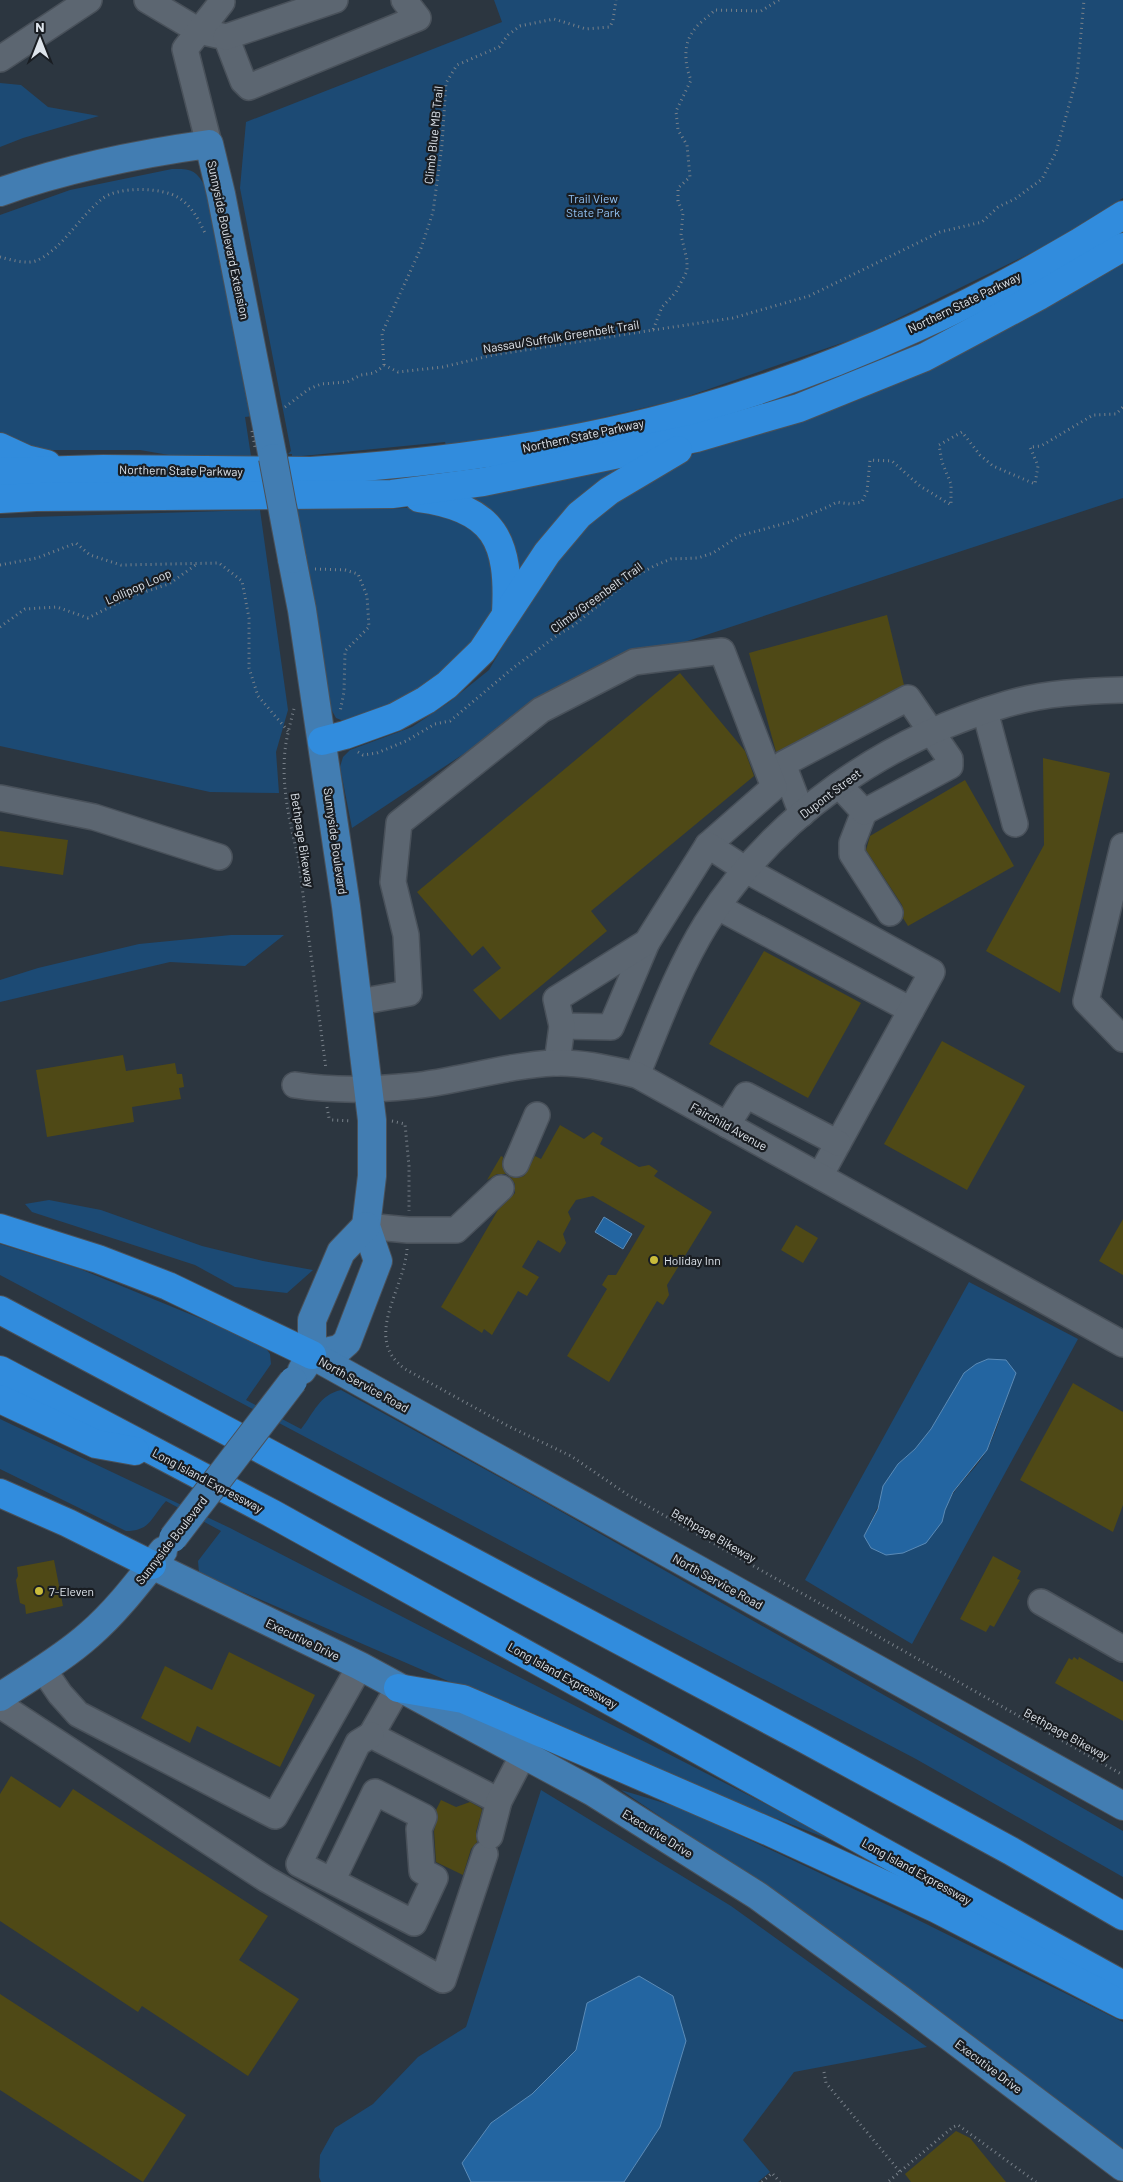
<svg xmlns="http://www.w3.org/2000/svg" width="1123" height="2182" viewBox="0 0 1123 2182" font-family="Barlow,sans-serif">
  <rect width="100%" height="100%" fill="#2c3640"/>
  <g fill="#1c4a74" fill-rule="evenodd">
    <polygon points="494,0 1123,0 1123,198 1051,243 862,336 677,400 519,437 446,445 445,442 292,457 292,454 288,454 291,451 240,188 246,122 502,22"/>
    <polygon points="0,83 21,85 48,107 99,116 23,138 0,147"/>
    <path d="M172,169c19,0 23,0 33,17l48,230 -8,1 6,39 -53,4 -58,-10h-102l-38,-11v-224l70,-25z"/>
    <polygon points="1123,263 1123,498 581,676 352,828 340,767 343,757 350,750 412,727 448,703 489,670 567,535 649,475 691,455 851,403 970,349"/>
    <polygon points="620,464 629,470 518,576 470,499 476,495"/>
    <polygon points="335,504 387,509 437,506 474,519 502,587 489,622 465,654 415,695 346,722 336,718 330,707 296,506"/>
    <polygon points="260,510 288,710 276,752 279,793 210,792 0,746 0,518"/>
    <polygon points="231,935 284,935 245,966 170,962 0,1002 0,980 38,968 139,944"/>
    <polygon points="49,1200 101,1210 202,1246 263,1261 313,1270 287,1293 235,1287 195,1265 32,1212 25,1204"/>
    <path d="M0,1244l80,25 183,75 7,10 1,10 -25,36 55,29c13,-16 18,-34 40,-39l198,109 584,332v46l-207,-118 -275,-144 -641,-340z"/>
    <path d="M969,1282l109,57 -166,305 -107,-64zM964,1373h52c-11,24 -16,52 -28,75 -16,30 -38,36 -46,74l-78,14 34,-72 17,-15 16,-20z"/>
    <path d="M0,1419l230,109 621,320 -214,-85 -438,-190 -1,-12 23,-30 -55,-30c-15,16 -15,30 -40,30l-126,-62z"/>
    <polygon points="541,1790 731,1906 927,2047 794,2072 743,2140 770,2172 758,2182 321,2182 319,2177 320,2155 335,2128 373,2104 418,2057 466,2027"/>
    <polygon points="621,1790 684,1809 896,1909 1123,2022 1123,2150 701,1844"/>
  </g>
  <g fill="#2365a1" stroke="#5b8bb7">
    <polygon points="604,1217 632,1234 623,1249 595,1232"/>
    <polygon points="988,1359 1006,1360 1016,1373 987,1450 953,1492 945,1510 942,1522 926,1543 903,1553 886,1555 871,1548 864,1536 878,1509 883,1486 898,1464 915,1449 931,1429 964,1373 976,1364"/>
    <polygon points="639,1976 673,1996 686,2041 660,2127 624,2182 471,2182 462,2163 491,2123 532,2094 576,2050 587,2003"/>
  </g>
  <g fill="#4f4916">
    <polygon points="887,615 904,685 776,752 749,653"/>
    <polygon points="680,673 745,751 754,776 591,911 607,931 500,1020 473,990 501,968 483,946 472,956 417,892"/>
    <polygon points="1043,758 1110,773 1060,993 986,951 1044,845"/>
    <polygon points="965,780 1014,866 908,926 903,918 904,912 902,905 866,850 870,836"/>
    <polygon points="0,831 68,840 63,875 0,866"/>
    <polygon points="764,951 861,1003 808,1098 709,1044"/>
    <polygon points="942,1041 1025,1086 967,1190 884,1144"/>
    <polygon points="123,1055 126,1071 175,1063 177,1074 182,1074 184,1087 179,1088 181,1099 132,1107 134,1122 47,1137 36,1070"/>
    <polygon points="560,1125 584,1139 593,1132 603,1138 600,1144 639,1167 649,1165 658,1171 654,1176 712,1212 667,1285 669,1295 663,1305 657,1301 609,1382 567,1356 607,1289 602,1285 608,1275 616,1275 645,1226 593,1196 576,1200 568,1212 571,1219 563,1234 566,1243 560,1253 538,1240 522,1267 539,1277 527,1296 518,1291 492,1335 484,1329 482,1333 441,1307 498,1210 515,1193 515,1184 511,1178 506,1174 497,1174 487,1180 501,1156 503,1157 502,1165 505,1173 511,1177 518,1178 524,1176 535,1156 541,1159"/>
    <polygon points="1123,1219 1123,1275 1099,1261"/>
    <polygon points="796,1225 818,1238 803,1263 781,1250"/>
    <polygon points="1073,1383 1123,1412 1123,1505 1113,1532 1020,1480"/>
    <polygon points="993,1556 1021,1571 1017,1579 1020,1580 994,1627 990,1625 986,1632 960,1619"/>
    <polygon points="54,1560 63,1606 26,1614 25,1605 20,1603 16,1580 18,1576 17,1567"/>
    <polygon points="229,1652 315,1695 280,1767 197,1726 190,1743 141,1718 165,1666 212,1690"/>
    <polygon points="1074,1657 1078,1660 1079,1657 1123,1682 1123,1721 1055,1683 1069,1658 1072,1660"/>
    <polygon points="11,1776 60,1808 73,1789 268,1916 239,1960 299,1999 248,2076 142,2006 138,2012 0,1921 0,1794"/>
    <polygon points="441,1800 456,1807 470,1802 481,1808 482,1810 476,1832 477,1842 471,1849 463,1875 436,1862 434,1831 438,1816 436,1810"/>
    <polygon points="0,1994 186,2115 143,2182 0,2090"/>
    <polygon points="956,2131 970,2138 1006,2182 911,2182 905,2174"/>
  </g>
  <g fill="none" stroke-linecap="round" stroke-linejoin="round">
    <defs>
      <g id="minor">
        <polyline points="147,0 199,31 226,37 243,81 249,87 418,18 404,0"/>
        <polyline points="226,37 335,0"/>
        <polyline points="0,59 89,0"/>
        <polyline points="209,144 185,49 222,2"/>
        <polyline points="985,711 1015,824"/>
        <polyline points="0,798 94,817 219,857"/>
        <polyline points="864,812 852,843 852,854 890,913"/>
        <polyline points="802,814 783,764 908,698 950,759 950,766 864,812 839,785"/>
        <polyline points="1123,846 1086,1001 1123,1039"/>
        <polyline points="718,907 911,1010"/>
        <polyline points="359,1002 409,993 406,935 393,882 399,823 541,710 634,662 722,651 774,787 708,845"/>
        <polyline points="562,1026 611,1027 647,942"/>
        <polyline points="557,1063 562,1026 556,999 647,942 708,845 746,870 932,972 820,1176"/>
        <path d="M637,1075c21,-51 40,-104 69,-151 67,-108 180,-185 301,-220 37,-11 78,-13 116,-14"/>
        <path d="M295,1085c39,6 78,5 117,1 48,-5 94,-21 143,-23 28,-1 55,6 82,12l486,269"/>
        <polyline points="727,1125 746,1095 838,1143"/>
        <polyline points="516,1164 537,1115"/>
        <polyline points="366,1226 408,1230 456,1230 501,1188"/>
        <polyline points="1041,1602 1123,1649"/>
        <polyline points="43,1669 60,1694 78,1714 275,1816 360,1666"/>
        <polyline points="398,1688 371,1735 499,1801"/>
        <polyline points="0,1705 266,1879 443,1980 485,1854"/>
        <polyline points="490,1836 499,1801 524,1753"/>
        <polyline points="332,1881 375,1792 424,1817 419,1829 422,1871 435,1878 414,1923 299,1864 358,1743 371,1735"/>
      </g>
      <g id="major">
        <path d="M0,192c68,-24 137,-38 209,-48l12,50 52,264"/>
        <polyline points="292,559 302,610 346,906 372,1120 372,1176 366,1226 378,1261 347,1342 339,1349 312,1355"/>
        <polyline points="312,1355 1123,1806"/>
        <polyline points="302,1370 312,1355 312,1320 341,1252 366,1226"/>
        <polyline points="152,1565 360,1666 593,1792 758,1896 901,2000 1123,2167"/>
        <path d="M0,1697c30,-20 62,-38 89,-62 28,-24 51,-55 74,-84"/>
      </g>
      <g id="highway">
        <polyline points="0,447 26,459 47,464"/>
        <path d="M0,472l103,-3 208,2c129,-8 258,-25 384,-61 147,-42 299,-112 428,-195"/>
        <path d="M419,498c76,10 91,43 87,115"/>
        <polyline points="0,499 36,497 392,494 483,482 696,438 799,408 925,357 1039,296 1123,247"/>
        <polyline points="322,741 345,735 395,717 426,700 447,685 482,651 547,553 579,515 609,491 678,450"/>
        <polyline points="0,1228 98,1259 168,1286 312,1355"/>
        <polyline points="0,1310 803,1738 1011,1851 1123,1916"/>
        <polyline points="0,1370 273,1514 1123,1985"/>
        <polyline points="0,1399 96,1444 135,1451"/>
        <polyline points="0,1493 68,1523 152,1565"/>
        <polyline points="398,1688 463,1699 770,1832 937,1909 1123,2005"/>
      </g>
    </defs>
    <use href="#minor" stroke="#49515a" stroke-width="28"/>
    <use href="#major" stroke="#49515a" stroke-width="30"/>
    <use href="#highway" stroke="#49515a" stroke-width="30"/>
    <g stroke="#788089" stroke-width="3" stroke-dasharray="1 4" stroke-linecap="butt">
      <path d="M0,257c11,3 28,8 38,3 26,-13 41,-43 64,-61 15,-13 61,-12 77,-1 14,9 20,23 27,37"/>
      <polyline points="653,330 733,318 809,296 940,232 982,222 998,207 1015,199 1042,179 1056,152 1077,77 1084,0"/>
      <path d="M384,365l14,7 45,-5 50,-12 160,-25 9,-23 14,-15 11,-21v-11l-6,-25 2,-22 -5,-12v-13l12,-11 -3,-32 -9,-15 -2,-19 15,-31c-6,-14 -8,-34 1,-47 5,-9 16,-16 23,-23l46,1 18,-11"/>
      <polyline points="384,365 382,333 421,248 433,212 442,145 446,83 457,65 499,47 508,35 520,26 554,19 586,29 610,27 613,20 616,0"/>
      <polyline points="285,407 309,389 321,384 347,382 361,375 374,373 384,366"/>
      <polyline points="0,565 37,558 76,543 90,555 121,565 219,563 242,581 249,618 249,668 258,696 288,731"/>
      <polyline points="315,569 345,570 358,574 367,596 369,627 345,651 344,692 340,712"/>
      <polyline points="0,627 25,609 57,607 88,618 132,596 169,584 197,564"/>
      <path d="M294,709c-3,11 -6,23 -8,34 -6,37 3,78 12,113l28,213"/>
      <polyline points="358,752 363,755 377,753 406,741 435,724 450,721 513,668 559,634 573,626 632,578 654,566 671,559 698,558 713,553 739,536 790,522 828,507 837,502 850,504 862,502 867,491 870,460 892,461 920,486 951,505 951,484 942,462 939,445 962,432 980,455 993,466 1035,484 1038,466 1030,447 1041,446 1093,415 1116,414 1123,407"/>
      <polyline points="327,1107 329,1118 332,1120 351,1121"/>
      <polyline points="392,1121 405,1124 409,1166 409,1211"/>
      <path d="M407,1249c-3,42 -45,89 -2,120l103,57 63,30 57,39 495,280"/>
      <polyline points="824,2072 826,2083 900,2172"/>
      <polyline points="889,2181 953,2127 958,2125 1036,2182"/>
      <polyline points="762,2182 772,2173 780,2182"/>
    </g>
    <use href="#minor" stroke="#5c6671" stroke-width="25"/>
    <use href="#major" stroke="#427db2" stroke-width="28"/>
    <use href="#highway" stroke="#318cdd" stroke-width="28"/>
    <defs>
      <g id="major-bridge">
        <polyline points="273,458 292,559"/>
        <polyline points="173,1538 293,1381"/>
      </g>
    </defs>
    <use href="#major-bridge" stroke="#49515a" stroke-width="30" stroke-linecap="butt"/>
    <polyline stroke="#788089" stroke-width="3" stroke-dasharray="1 4" stroke-linecap="butt" points="252,431 255,447"/>
    <use href="#major-bridge" stroke="#427db2" stroke-width="28"/>
  </g>
  <g fill="#c9bb3b" stroke="#191d22" stroke-width="2">
    <circle cx="654" cy="1260" r="5"/>
    <circle cx="39" cy="1591" r="5"/>
  </g>
  <g text-anchor="middle" dominant-baseline="central" stroke-width="4.5" stroke-linejoin="round" paint-order="stroke">
    <g font-size="12" fill="#dee4eb" stroke="#191d22">
      <text transform="translate(433 135) rotate(-84)">Climb Blue MB Trail</text>
      <text transform="translate(229 240) rotate(78)">Sunnyside Boulevard Extension</text>
      <text transform="translate(964 302) rotate(-26)">Northern State Parkway</text>
      <text transform="translate(561 336) rotate(-9)">Nassau/Suffolk Greenbelt Trail</text>
      <text transform="translate(583 435) rotate(-12)">Northern State Parkway</text>
      <text transform="translate(181 470) rotate(1)">Northern State Parkway</text>
      <text transform="translate(138 586) rotate(-24)">Lollipop Loop</text>
      <text transform="translate(596 597) rotate(-36)">Climb/Greenbelt Trail</text>
      <text transform="translate(830 793) rotate(-37)">Dupont Street</text>
      <text transform="translate(303 840) rotate(81)">Bethpage Bikeway</text>
      <text transform="translate(336 841) rotate(82)">Sunnyside Boulevard</text>
      <text transform="translate(729 1126) rotate(29)">Fairchild Avenue</text>
      <text transform="translate(364 1384) rotate(29)">North Service Road</text>
      <text transform="translate(208 1480) rotate(28)">Long Island Expressway</text>
      <text transform="translate(714 1535) rotate(30)">Bethpage Bikeway</text>
      <text transform="translate(171 1540) rotate(-52)">Sunnyside Boulevard</text>
      <text transform="translate(718 1581) rotate(29)">North Service Road</text>
      <text transform="translate(303 1639) rotate(26)">Executive Drive</text>
      <text transform="translate(563 1675) rotate(29)">Long Island Expressway</text>
      <text transform="translate(1067 1734) rotate(29)">Bethpage Bikeway</text>
      <text transform="translate(658 1833) rotate(32)">Executive Drive</text>
      <text transform="translate(917 1871) rotate(29)">Long Island Expressway</text>
      <text transform="translate(989 2066) rotate(37)">Executive Drive</text>
    </g>
    <g font-size="12" fill="#92c3f5" stroke="#191d22">
      <text x="593" y="198">Trail View<tspan x="593" dy="14">State Park</tspan></text>
    </g>
    <g font-size="12" fill="#dee4eb" stroke="#191d22" text-anchor="start">
      <text x="664" y="1260">Holiday Inn</text>
      <text x="49" y="1591">7-Eleven</text>
    </g>
  </g>
  <g transform="translate(40 40)" stroke="#191d22" stroke-width="4" paint-order="stroke">
  <path d="M0-4L9 19L0 12L-9 19Z" fill="#dee4eb"/>
  <text y="-8" font-size="14" font-weight="bold" text-anchor="middle" fill="#dee4eb">N</text>
  </g>
</svg>
